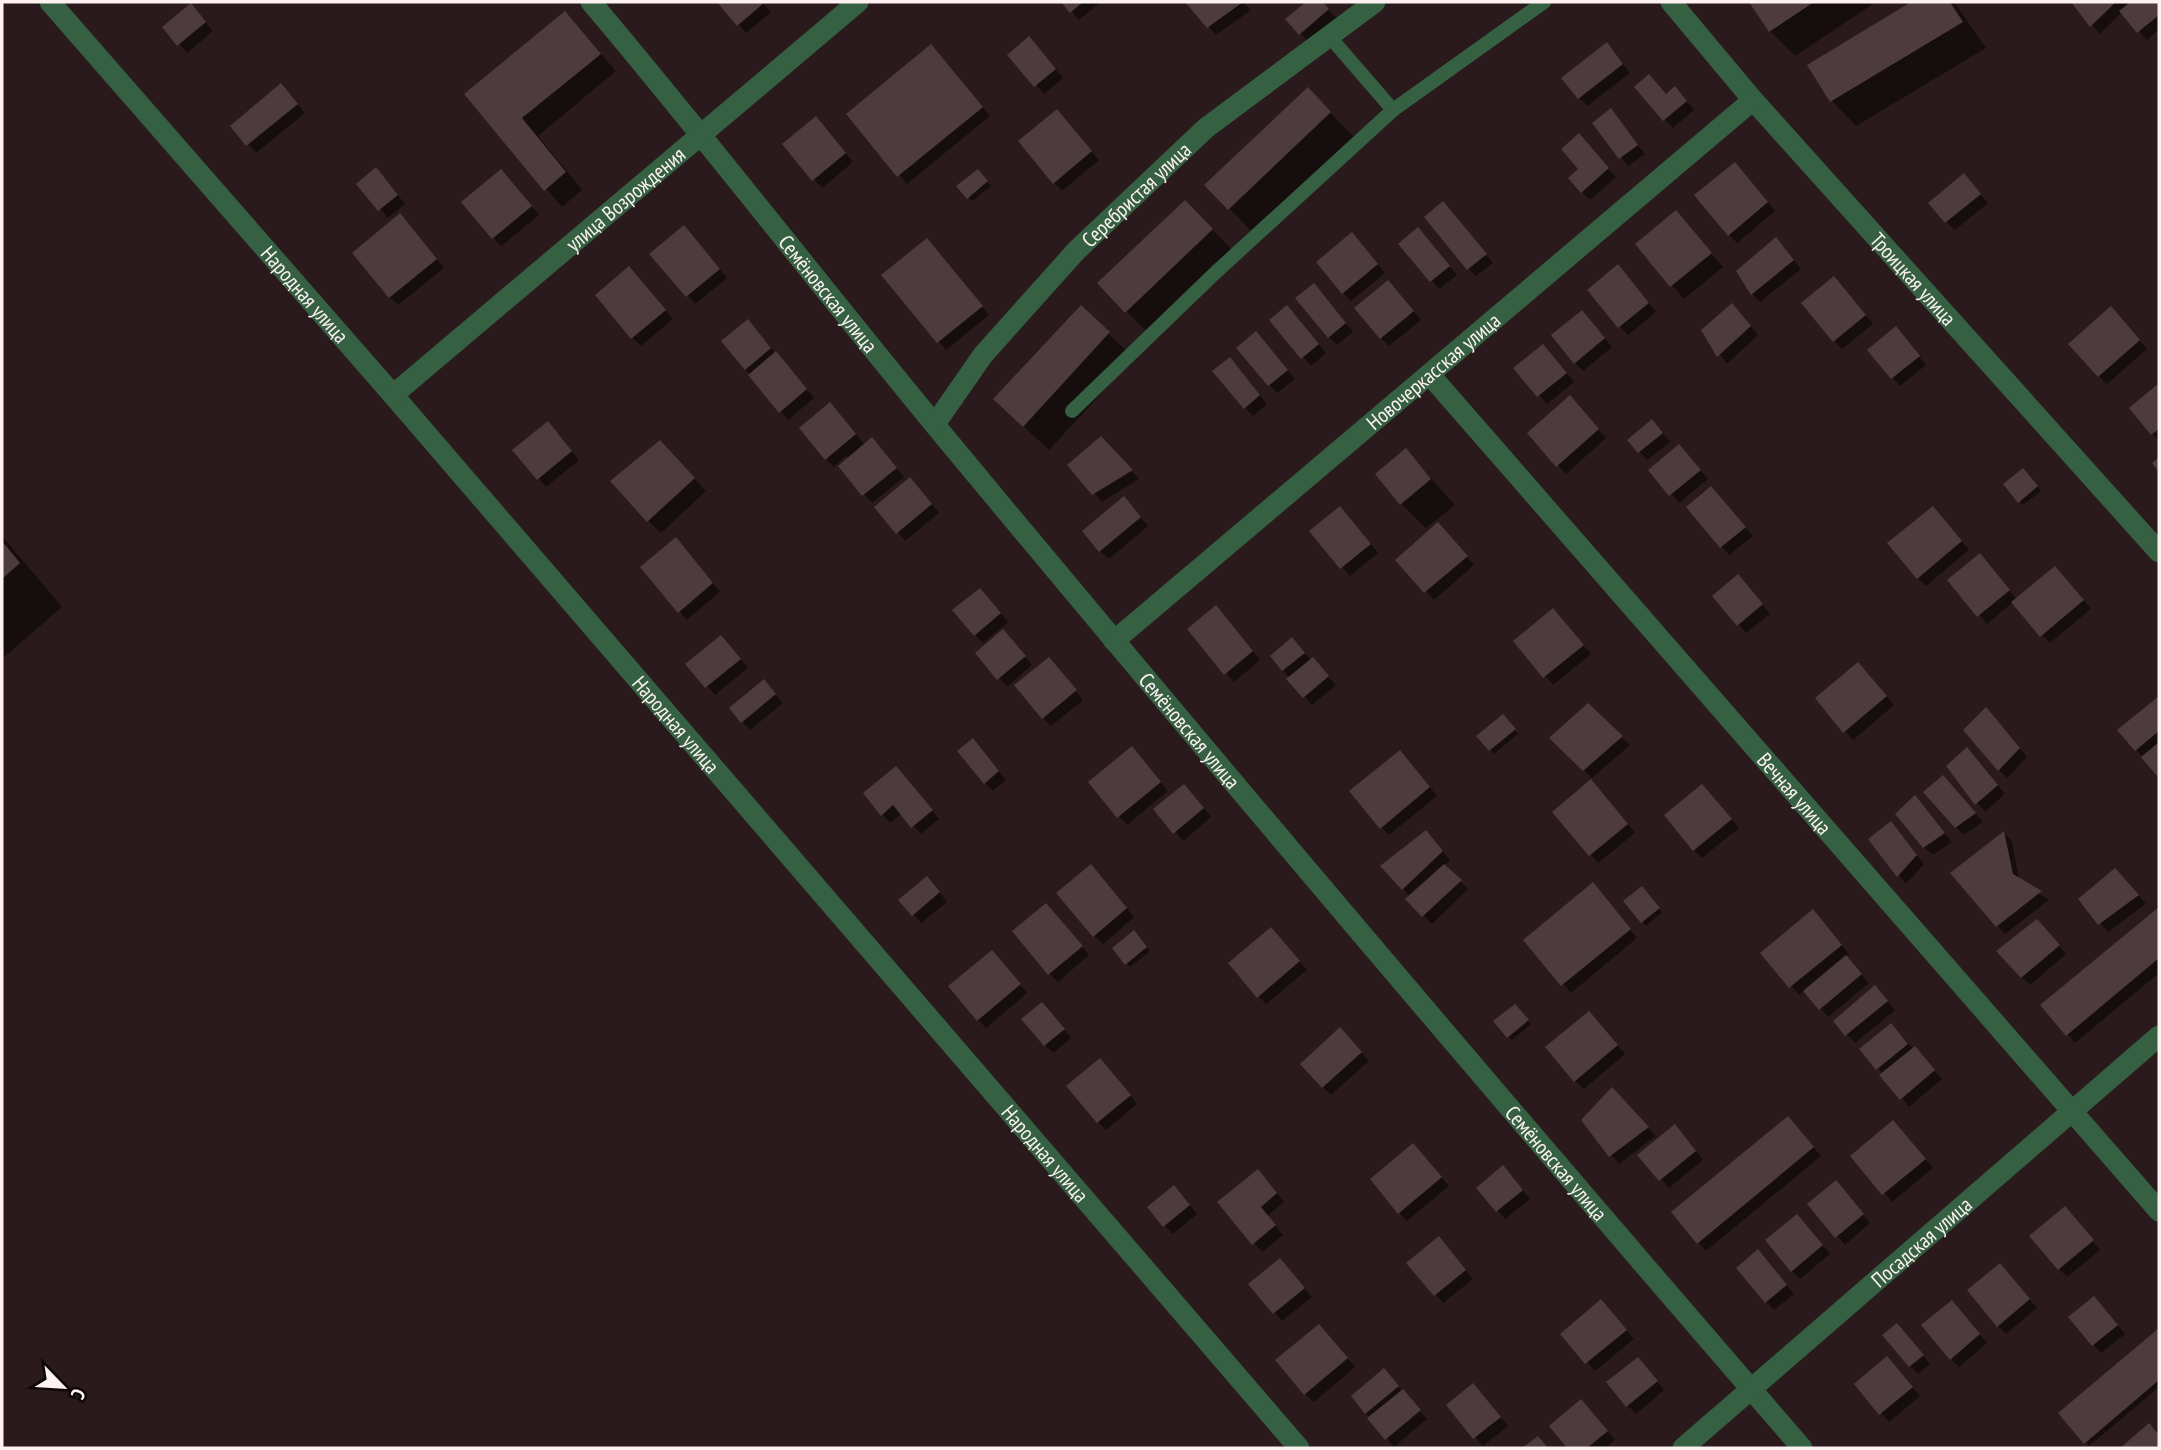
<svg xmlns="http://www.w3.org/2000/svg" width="2161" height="1450" viewBox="0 0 2161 1450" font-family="'PT Sans Narrow',sans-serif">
  <rect width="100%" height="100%" fill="#2a1a1d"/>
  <g fill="#0007">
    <polygon points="719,2 762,2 771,12 746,33"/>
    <polygon points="1063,2 1101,2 1079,20"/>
    <polygon points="1187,2 1243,2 1251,10 1216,35"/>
    <polygon points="1309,2 1322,2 1336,18 1308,42 1288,19"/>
    <polygon points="1751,2 1876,2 1795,56 1770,31"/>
    <polygon points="1914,2 1954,2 1986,48 1856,126 1832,101 1810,65"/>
    <polygon points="2073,2 2159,2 2159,29 2147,40 2122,12 2100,34"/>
    <polygon points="565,13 616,71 538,136 582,190 562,207 467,95"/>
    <polygon points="199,14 213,31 187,53 179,44"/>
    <polygon points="1037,47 1063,78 1044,94 1010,55"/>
    <polygon points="1615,53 1630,73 1587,106 1579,98"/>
    <polygon points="939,54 990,116 907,184 848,115"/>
    <polygon points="1636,87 1683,97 1694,110 1673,128"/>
    <polygon points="1307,89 1355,138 1254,234 1207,185"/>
    <polygon points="289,94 305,113 256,153 232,126"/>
    <polygon points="1611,111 1645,154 1628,166 1594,123"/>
    <polygon points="1065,119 1099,160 1062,191 1054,183"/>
    <polygon points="824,126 853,162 822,188 785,145"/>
    <polygon points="1587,144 1616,177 1590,200 1582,192 1581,169"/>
    <polygon points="978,171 991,186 972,201 959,186"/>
    <polygon points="1743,172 1775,211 1737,243 1729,235"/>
    <polygon points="384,178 405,204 388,218 358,184"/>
    <polygon points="509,180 539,215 501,246 493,238"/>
    <polygon points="1972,184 1988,203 1955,230 1946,222"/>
    <polygon points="1451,211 1493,263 1476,276 1468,268"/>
    <polygon points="1676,212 1723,267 1684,299 1637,244"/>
    <polygon points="408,224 444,268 398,305 390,297"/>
    <polygon points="1210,227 1237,255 1151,336 1099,283"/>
    <polygon points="692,236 727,278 695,304 652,254"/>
    <polygon points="1426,238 1457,275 1439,289 1401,244"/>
    <polygon points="1776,239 1801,269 1760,302 1752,294"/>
    <polygon points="1360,242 1385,273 1351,301 1343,293"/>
    <polygon points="935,248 989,315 946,350 884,275"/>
    <polygon points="1626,275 1656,312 1628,335 1589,291"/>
    <polygon points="637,277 673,319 641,346 633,338"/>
    <polygon points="1842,286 1873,324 1842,349 1834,341"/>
    <polygon points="1396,290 1421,320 1389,346 1381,338"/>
    <polygon points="1322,294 1353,332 1337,345 1329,337"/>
    <polygon points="1081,308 1134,358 1049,450 1021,424"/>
    <polygon points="1740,313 1758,335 1727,364 1704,331"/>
    <polygon points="1295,315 1326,353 1311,366 1271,320"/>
    <polygon points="2119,317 2147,349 2107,384 2099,376"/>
    <polygon points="1590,320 1612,347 1583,371 1575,363"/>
    <polygon points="756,330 814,398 788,420 723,342"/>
    <polygon points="1903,337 1926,365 1900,386 1869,350"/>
    <polygon points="1264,342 1295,379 1277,393 1238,348"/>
    <polygon points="1551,354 1574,382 1547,404 1516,369"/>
    <polygon points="1238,367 1267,404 1253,416 1245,408"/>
    <polygon points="2159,386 2159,441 2131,409"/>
    <polygon points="1578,406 1606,438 1566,474 1529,433"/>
    <polygon points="838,413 865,445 880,448 904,477 872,503 840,466 849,459 846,456 834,467 826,459"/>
    <polygon points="1660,430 1670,442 1647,460 1629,440"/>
    <polygon points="556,431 579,460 546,487 538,478"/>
    <polygon points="1109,446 1139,479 1102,502 1069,465"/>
    <polygon points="1406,450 1455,505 1426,528 1401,504"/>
    <polygon points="673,455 706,491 661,533 648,521"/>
    <polygon points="1687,455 1708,479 1679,503 1650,470"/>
    <polygon points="2027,474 2041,491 2023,505 2006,484"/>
    <polygon points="918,488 939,513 905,541 876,507"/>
    <polygon points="1719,496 1753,536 1729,555 1688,507"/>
    <polygon points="1132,507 1148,526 1109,559 1100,551"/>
    <polygon points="1348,516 1378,553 1350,576 1312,532"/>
    <polygon points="1941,516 1969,550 1926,586 1918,578"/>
    <polygon points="1446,533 1474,565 1434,600 1398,560"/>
    <polygon points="2,536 62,607 2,659"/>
    <polygon points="684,548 720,592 687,620 679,611"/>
    <polygon points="1988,564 2017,600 2063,576 2091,609 2050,643 2013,602 1987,624 1950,580"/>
    <polygon points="1746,584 1770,614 1746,633 1714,596"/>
    <polygon points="988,598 1008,622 983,643 975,635"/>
    <polygon points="1553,610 1591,654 1553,685 1516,641"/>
    <polygon points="1224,616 1260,660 1234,682 1189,629"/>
    <polygon points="1011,640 1032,665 1007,687 977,653"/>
    <polygon points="729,645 748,668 715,695 688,664"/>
    <polygon points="1300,648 1336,685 1312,705 1283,670"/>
    <polygon points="1057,667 1083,700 1051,726 1043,718"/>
    <polygon points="1866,672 1894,705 1853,740 1817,698"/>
    <polygon points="772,690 783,703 750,730 742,721"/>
    <polygon points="2159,698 2159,776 2120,731"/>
    <polygon points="1588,705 1630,745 1592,778 1551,738"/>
    <polygon points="1994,718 2027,757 2007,778 1999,770"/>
    <polygon points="1507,719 1518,734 1494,754 1479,736"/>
    <polygon points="981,749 1006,780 993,791 985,783"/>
    <polygon points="1140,757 1168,791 1127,825 1090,783"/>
    <polygon points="1975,757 2005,794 1985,812 1948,767"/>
    <polygon points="1408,760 1437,796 1389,835 1381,827"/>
    <polygon points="904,776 939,819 921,834 902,813 890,823 882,814"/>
    <polygon points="1951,786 1983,822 1964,835 1956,827"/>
    <polygon points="1599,789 1635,833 1598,863 1554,812"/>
    <polygon points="1192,794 1211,817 1183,841 1156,809"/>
    <polygon points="1710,794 1739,828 1702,858 1694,850"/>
    <polygon points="1923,806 1952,842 1933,855 1924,847"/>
    <polygon points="1899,832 1924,864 1906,884 1870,840"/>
    <polygon points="2004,833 2012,841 2019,880 2049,900 2005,934 1997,925"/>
    <polygon points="1434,840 1450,860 1444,866 1468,889 1432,924 1407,899 1410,896 1403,889"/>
    <polygon points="1099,875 1134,917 1103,944 1094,936"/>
    <polygon points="2123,878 2146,904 2108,932 2080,899"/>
    <polygon points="935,887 947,902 921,923 901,900"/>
    <polygon points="1645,892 1662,912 1646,926 1625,902"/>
    <polygon points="1601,893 1637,938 1571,993 1526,940"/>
    <polygon points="2159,909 2159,973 2075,1043 2043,1005"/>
    <polygon points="1813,911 1849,954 1845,957 1869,983 1828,1017 1805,990 1799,995 1763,953"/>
    <polygon points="1054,913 1089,955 1058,982 1050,974"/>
    <polygon points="2045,930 2066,954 2030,985 2022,977"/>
    <polygon points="1137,936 1150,951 1130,967 1114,949"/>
    <polygon points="1279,937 1307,970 1266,1004 1258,996"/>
    <polygon points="1000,960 1027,993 986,1028 978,1020"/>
    <polygon points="1883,996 1895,1010 1855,1043 1835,1021"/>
    <polygon points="1519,1009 1531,1024 1512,1040 1508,1037"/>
    <polygon points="1050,1012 1071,1038 1053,1053 1045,1045"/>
    <polygon points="1597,1021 1625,1054 1584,1089 1575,1081"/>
    <polygon points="1899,1034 1942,1079 1909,1107 1878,1068"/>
    <polygon points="1348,1038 1369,1061 1331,1095 1323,1087"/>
    <polygon points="1108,1068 1137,1104 1106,1130 1098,1122"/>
    <polygon points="1612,1090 1656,1136 1619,1164 1583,1120"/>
    <polygon points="1796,1126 1821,1156 1706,1251 1698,1242"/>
    <polygon points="1901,1130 1933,1168 1892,1202 1853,1156"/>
    <polygon points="1683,1135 1703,1160 1669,1188 1640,1155"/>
    <polygon points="1421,1153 1449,1186 1407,1221 1399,1213"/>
    <polygon points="1511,1176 1530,1199 1505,1219 1478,1188"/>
    <polygon points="1266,1179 1284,1202 1267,1216 1283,1235 1262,1252 1219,1202"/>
    <polygon points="1844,1191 1870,1223 1845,1245 1837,1236"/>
    <polygon points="1182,1195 1197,1214 1173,1234 1165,1226"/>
    <polygon points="2073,1216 2100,1250 2067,1277 2059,1269"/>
    <polygon points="1805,1224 1830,1254 1800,1279 1792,1271"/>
    <polygon points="1447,1247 1473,1279 1443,1303 1409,1263"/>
    <polygon points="1766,1260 1794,1294 1774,1310 1766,1302"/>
    <polygon points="1288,1268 1312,1297 1282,1321 1250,1284"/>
    <polygon points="2008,1273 2037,1308 2006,1334 1998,1326"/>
    <polygon points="2102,1306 2125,1334 2101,1353 2071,1318"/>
    <polygon points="1609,1310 1634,1339 1595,1371 1562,1334"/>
    <polygon points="1960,1310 1987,1343 1959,1367 1951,1359"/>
    <polygon points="2159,1330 2159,1387 2089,1446 2061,1413"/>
    <polygon points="1905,1333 1930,1364 1918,1374 1910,1366"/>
    <polygon points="1327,1334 1355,1367 1314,1402 1305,1394"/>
    <polygon points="1895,1366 1920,1396 1889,1422 1856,1384"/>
    <polygon points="1646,1367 1664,1390 1636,1414 1628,1406"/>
    <polygon points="1392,1379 1427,1419 1394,1447 1366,1413"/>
    <polygon points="1481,1393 1508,1426 1483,1446 1448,1405"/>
    <polygon points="1589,1409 1615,1440 1605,1448 1569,1448 1551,1426"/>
  </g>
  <g fill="#4d3b3e">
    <polygon points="717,2 763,2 764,3 737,26"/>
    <polygon points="1061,2 1083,2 1070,13"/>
    <polygon points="1185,2 1243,2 1207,28"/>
    <polygon points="1306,2 1323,2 1329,9 1299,35 1285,19"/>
    <polygon points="1749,2 1814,2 1769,32"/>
    <polygon points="1911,2 1950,2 1963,22 1830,102 1807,65"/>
    <polygon points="2071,2 2116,2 2090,27"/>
    <polygon points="2130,2 2159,2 2159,15 2137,33 2119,11"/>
    <polygon points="191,3 206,22 177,46 162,27"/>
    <polygon points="565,11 601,54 522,118 566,172 544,191 464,94"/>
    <polygon points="1029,36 1056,69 1034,87 1007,55"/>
    <polygon points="1607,42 1623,64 1578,99 1561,78"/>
    <polygon points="931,44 983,107 897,177 846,114"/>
    <polygon points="1649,74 1666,94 1675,86 1687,101 1663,121 1634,87"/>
    <polygon points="281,83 298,104 246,146 230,126"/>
    <polygon points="1308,87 1331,112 1228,210 1204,185"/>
    <polygon points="1611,108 1638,145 1619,159 1592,123"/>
    <polygon points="1057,109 1092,151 1053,184 1018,141"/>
    <polygon points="816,116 846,153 812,181 782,144"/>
    <polygon points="1579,133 1609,168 1581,193 1568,178 1578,169 1561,149"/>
    <polygon points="1735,162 1768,202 1728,236 1694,195"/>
    <polygon points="376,167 398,195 378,211 356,184"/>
    <polygon points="501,169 532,206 492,239 461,202"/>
    <polygon points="978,169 988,181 967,199 956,186"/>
    <polygon points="1964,173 1981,194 1945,223 1928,203"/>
    <polygon points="1185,200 1213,229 1125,313 1097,283"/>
    <polygon points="1443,201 1487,254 1467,270 1424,217"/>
    <polygon points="1676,210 1712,253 1670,287 1635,244"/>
    <polygon points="400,213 437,259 389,298 352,253"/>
    <polygon points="684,225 720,269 686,297 649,254"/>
    <polygon points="1418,227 1450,266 1430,282 1398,244"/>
    <polygon points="1352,232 1378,264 1342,294 1316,262"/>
    <polygon points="1776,237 1794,260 1751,295 1736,271"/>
    <polygon points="927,238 983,306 937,343 881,275"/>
    <polygon points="1618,264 1649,303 1618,328 1587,290"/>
    <polygon points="629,266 666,310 631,339 595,295"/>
    <polygon points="1834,276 1866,315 1833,342 1801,303"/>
    <polygon points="1388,280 1414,311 1380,339 1354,308"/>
    <polygon points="1314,283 1346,323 1328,338 1295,298"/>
    <polygon points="1732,303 1751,326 1717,357 1701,330"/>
    <polygon points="1081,305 1110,332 1023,427 993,399"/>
    <polygon points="1287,305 1319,344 1301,359 1269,320"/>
    <polygon points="2111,306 2140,340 2098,377 2068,344"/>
    <polygon points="1582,310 1605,338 1574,364 1551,335"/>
    <polygon points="748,319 771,348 745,370 721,341"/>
    <polygon points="1896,326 1920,356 1891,379 1867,350"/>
    <polygon points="1256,331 1288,370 1268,386 1236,348"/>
    <polygon points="1543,344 1567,373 1537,397 1513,368"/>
    <polygon points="776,351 807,389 779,413 748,375"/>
    <polygon points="1230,357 1260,395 1244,409 1212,371"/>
    <polygon points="2159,383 2159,429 2151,435 2129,408"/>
    <polygon points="1570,395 1599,429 1556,467 1527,433"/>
    <polygon points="830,402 856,434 825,460 799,428"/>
    <polygon points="1652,419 1663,433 1638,453 1627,440"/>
    <polygon points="548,421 572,451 537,480 512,450"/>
    <polygon points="1101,436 1133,470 1092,495 1067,465"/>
    <polygon points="872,437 897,468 862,496 838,466"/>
    <polygon points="660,440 695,478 647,522 610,481"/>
    <polygon points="1679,444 1701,470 1669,496 1648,470"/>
    <polygon points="1406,448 1431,479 1400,505 1375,474"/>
    <polygon points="2159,457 2159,472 2152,463"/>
    <polygon points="2023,468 2038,486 2018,503 2003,484"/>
    <polygon points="910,477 932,504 896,534 874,507"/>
    <polygon points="1711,486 1746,527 1720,548 1686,507"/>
    <polygon points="1124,496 1141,517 1099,552 1082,531"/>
    <polygon points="1340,506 1371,544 1340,569 1309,531"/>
    <polygon points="1933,506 1962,541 1917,579 1887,543"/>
    <polygon points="1438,522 1468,556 1424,593 1395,560"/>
    <polygon points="676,537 713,583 678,613 640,567"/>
    <polygon points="2,541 20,563 2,579"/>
    <polygon points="1980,553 2010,590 1977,617 1947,580"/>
    <polygon points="2055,566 2084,600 2040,637 2011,602"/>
    <polygon points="1738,574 1763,604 1737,626 1712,596"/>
    <polygon points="980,588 1001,613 974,636 952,610"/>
    <polygon points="1216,605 1253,651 1224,675 1187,629"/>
    <polygon points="1553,608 1584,645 1543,678 1513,641"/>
    <polygon points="1003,629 1026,656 997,680 975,653"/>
    <polygon points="721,635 741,659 705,688 685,664"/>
    <polygon points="1292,637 1305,653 1282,671 1270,656"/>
    <polygon points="1049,657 1077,690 1042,719 1014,685"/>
    <polygon points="1313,657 1329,676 1303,698 1286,679"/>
    <polygon points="1858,662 1887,696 1843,733 1815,698"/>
    <polygon points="764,679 776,694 741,723 729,708"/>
    <polygon points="2159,696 2159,731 2135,751 2117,730"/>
    <polygon points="1588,703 1623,736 1583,771 1549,738"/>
    <polygon points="1986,707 2020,748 1998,771 1963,730"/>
    <polygon points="1503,714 1516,729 1489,751 1476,736"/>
    <polygon points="973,738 999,771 984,784 957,751"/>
    <polygon points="2159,742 2159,774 2157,776 2141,757"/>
    <polygon points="1132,746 1161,782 1117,818 1088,782"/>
    <polygon points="1967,747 1998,785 1975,805 1946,766"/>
    <polygon points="1400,750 1430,787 1380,829 1349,791"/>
    <polygon points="896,766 933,810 911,828 893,805 881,816 863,793"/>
    <polygon points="1943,775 1976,813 1955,828 1923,792"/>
    <polygon points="1591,779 1628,824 1589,856 1552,812"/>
    <polygon points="1184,784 1204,808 1173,834 1153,809"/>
    <polygon points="1702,784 1732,819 1693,851 1664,815"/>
    <polygon points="1915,795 1945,833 1923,848 1895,814"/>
    <polygon points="1891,821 1917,855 1897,877 1868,839"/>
    <polygon points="1426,830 1443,851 1402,890 1380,866"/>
    <polygon points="2004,831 2013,874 2042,891 1996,927 1950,873"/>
    <polygon points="1091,864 1127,908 1093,937 1056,893"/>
    <polygon points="1444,864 1462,880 1422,917 1405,899"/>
    <polygon points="2115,868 2139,895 2098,925 2078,899"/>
    <polygon points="927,876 940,892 912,916 898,900"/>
    <polygon points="1593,882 1631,929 1561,986 1523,940"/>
    <polygon points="1642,886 1660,908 1641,923 1623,901"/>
    <polygon points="1046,903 1083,946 1048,975 1012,931"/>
    <polygon points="2159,907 2159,958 2066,1036 2040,1005"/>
    <polygon points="1813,909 1842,945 1789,988 1760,953"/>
    <polygon points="2037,919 2060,945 2021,978 1996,951"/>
    <polygon points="1271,927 1300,961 1257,998 1228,963"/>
    <polygon points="1134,930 1147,947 1125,965 1112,948"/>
    <polygon points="992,950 1021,984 977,1021 948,986"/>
    <polygon points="1846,955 1862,974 1819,1010 1803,991"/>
    <polygon points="1875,985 1888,1001 1845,1036 1833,1021"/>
    <polygon points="1042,1002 1065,1029 1044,1046 1021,1019"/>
    <polygon points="1515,1004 1529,1020 1507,1038 1493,1021"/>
    <polygon points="1589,1011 1618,1045 1574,1082 1545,1047"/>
    <polygon points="1891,1023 1908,1044 1876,1070 1859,1049"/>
    <polygon points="1340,1027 1362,1052 1322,1088 1300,1064"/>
    <polygon points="1915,1046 1935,1070 1900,1100 1879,1075"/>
    <polygon points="1100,1058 1131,1095 1097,1123 1066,1086"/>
    <polygon points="1612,1087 1649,1127 1609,1157 1581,1120"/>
    <polygon points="1788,1116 1814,1147 1697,1244 1671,1212"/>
    <polygon points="1893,1120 1926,1159 1882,1195 1850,1156"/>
    <polygon points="1675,1124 1696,1151 1659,1181 1637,1155"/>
    <polygon points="1413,1143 1442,1177 1398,1214 1370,1179"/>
    <polygon points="1503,1165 1523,1190 1496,1212 1476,1188"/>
    <polygon points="1258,1169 1277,1193 1261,1207 1276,1225 1252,1245 1217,1202"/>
    <polygon points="1836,1180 1864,1214 1835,1238 1807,1204"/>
    <polygon points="1174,1185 1190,1205 1163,1227 1147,1207"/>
    <polygon points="2065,1206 2094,1240 2058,1270 2029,1236"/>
    <polygon points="1797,1214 1823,1245 1791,1272 1765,1240"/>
    <polygon points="1439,1236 1466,1270 1434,1296 1406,1263"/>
    <polygon points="1758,1249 1787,1285 1765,1303 1736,1268"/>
    <polygon points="1280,1258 1305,1288 1273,1314 1248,1284"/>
    <polygon points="2000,1263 2030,1299 1997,1327 1967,1290"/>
    <polygon points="2094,1296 2118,1325 2092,1346 2068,1317"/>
    <polygon points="1601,1299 1627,1330 1585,1364 1560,1334"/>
    <polygon points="1952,1300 1980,1334 1950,1360 1921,1325"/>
    <polygon points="1897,1323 1924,1355 1909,1367 1882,1335"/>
    <polygon points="1319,1324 1348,1358 1304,1395 1275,1360"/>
    <polygon points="2159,1328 2159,1380 2084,1444 2058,1413"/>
    <polygon points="1887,1356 1913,1387 1879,1415 1854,1384"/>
    <polygon points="1638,1357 1658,1381 1626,1407 1606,1382"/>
    <polygon points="1384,1368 1399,1386 1365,1414 1351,1396"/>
    <polygon points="1473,1383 1501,1417 1473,1439 1446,1405"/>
    <polygon points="1403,1389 1421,1410 1385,1440 1367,1418"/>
    <polygon points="1581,1399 1608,1431 1587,1448 1567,1448 1549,1426"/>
    <polygon points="2149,1423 2159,1435 2159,1448 2120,1448"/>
    <polygon points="1538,1436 1548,1448 1522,1448"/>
  </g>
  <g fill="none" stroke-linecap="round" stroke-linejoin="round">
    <g stroke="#356041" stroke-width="14">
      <polyline points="1329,36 1393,110"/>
      <polyline points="1072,411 1215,273 1393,110 1544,2"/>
    </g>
    <g stroke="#356041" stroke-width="21">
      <path id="s1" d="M50,2l343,393 906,1053"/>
      <path id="s2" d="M591,2c120,142 234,290 353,434 282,340 569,678 858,1012"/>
      <path id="s3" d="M1671,2l82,98 406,452"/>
      <path id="s4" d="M1430,375l729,836"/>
      <path id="s5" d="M393,395l465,-393"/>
      <path id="s6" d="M935,424l48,-69 93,-104 130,-123 169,-126"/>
      <path id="s7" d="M1114,641l639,-541"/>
      <path id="s8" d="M1683,1448l476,-412"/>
    </g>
  </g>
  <g text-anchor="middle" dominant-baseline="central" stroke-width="5" stroke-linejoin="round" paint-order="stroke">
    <g font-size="21" fill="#fdf1f2" stroke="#0e0708">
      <text stroke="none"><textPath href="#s6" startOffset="306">Серебристая улица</textPath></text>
      <text stroke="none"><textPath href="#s5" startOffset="304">улица Возрождения</textPath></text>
      <text stroke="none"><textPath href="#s3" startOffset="368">Троицкая улица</textPath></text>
      <text stroke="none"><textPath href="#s2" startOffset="376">Семёновская улица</textPath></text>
      <text stroke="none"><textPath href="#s1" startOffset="388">Народная улица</textPath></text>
      <text stroke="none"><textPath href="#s7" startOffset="418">Новочеркасская улица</textPath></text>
      <text stroke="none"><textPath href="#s1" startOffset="956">Народная улица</textPath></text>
      <text stroke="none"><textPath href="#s2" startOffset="943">Семёновская улица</textPath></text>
      <text stroke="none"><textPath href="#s4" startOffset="555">Вечная улица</textPath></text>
      <text stroke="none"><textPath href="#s1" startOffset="1522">Народная улица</textPath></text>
      <text stroke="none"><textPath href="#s2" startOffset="1510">Семёновская улица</textPath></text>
      <text stroke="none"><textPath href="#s8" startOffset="315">Посадская улица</textPath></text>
    </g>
  </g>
  <rect width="2161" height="1450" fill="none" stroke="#fdf1f2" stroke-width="7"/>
  <g transform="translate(63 1387) rotate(115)" stroke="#0e0708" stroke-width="5" paint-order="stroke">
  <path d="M0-5L12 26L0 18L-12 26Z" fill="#fdf1f2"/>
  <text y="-10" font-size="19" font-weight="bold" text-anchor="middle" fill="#fdf1f2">С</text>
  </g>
</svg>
